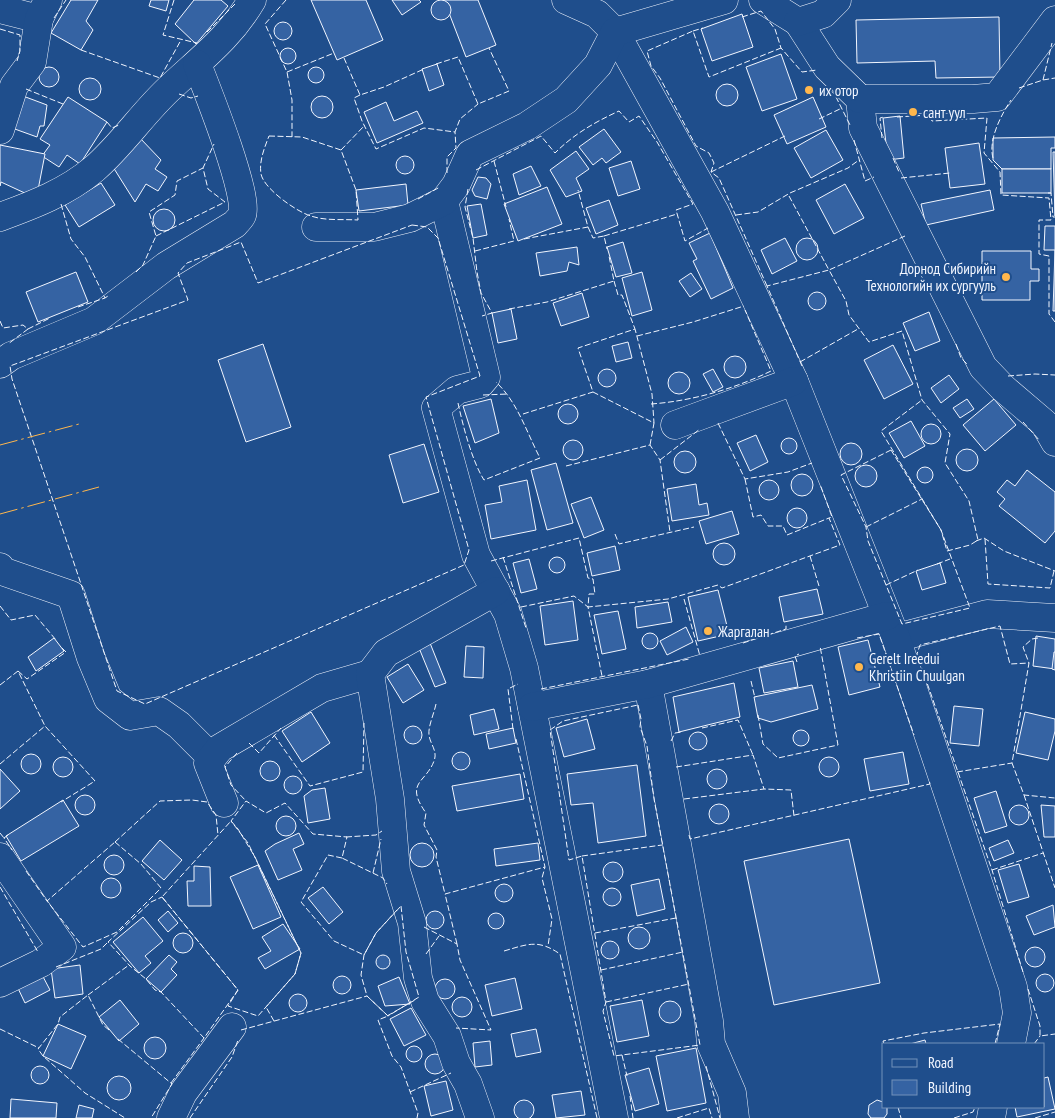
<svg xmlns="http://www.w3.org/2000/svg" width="1055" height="1118" viewBox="0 0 1055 1118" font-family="'PT Sans Narrow',sans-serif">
  <rect width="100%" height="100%" fill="#1f4e8c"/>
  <g fill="#3563a3" stroke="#f2f6ff">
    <polygon points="71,0 98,0 86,21 93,30 81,50 51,33"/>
    <polygon points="151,0 169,0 166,11 149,6"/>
    <polygon points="194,0 221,0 228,6 196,44 175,24"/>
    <polygon points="311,0 366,0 383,40 337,60"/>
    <polygon points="392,0 419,0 421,2 402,15"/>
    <polygon points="444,0 478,0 496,45 466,57"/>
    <circle cx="441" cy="10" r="10"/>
    <polygon points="742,14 753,47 712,61 701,29"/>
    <polygon points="999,17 1000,77 936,78 935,61 857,63 856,20"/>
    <circle cx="283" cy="31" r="9"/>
    <circle cx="288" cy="56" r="8"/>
    <polygon points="781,54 797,99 762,111 746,67"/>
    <polygon points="437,64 444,85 429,91 422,69"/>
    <circle cx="316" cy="75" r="8"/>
    <circle cx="49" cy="77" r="10"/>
    <circle cx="90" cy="89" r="11"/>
    <circle cx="727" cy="95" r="11"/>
    <polygon points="23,96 47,105 44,126 40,126 37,137 12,128"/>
    <circle cx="322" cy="107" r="11"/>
    <polygon points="68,97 107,122 80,164 67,155 59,167 42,156 50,145 40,139"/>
    <polygon points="813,97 826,127 787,144 774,115"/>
    <polygon points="386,102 394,121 417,111 423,123 377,143 364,112"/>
    <polygon points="900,116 904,158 888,160 883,118"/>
    <polygon points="604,129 621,152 606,163 602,158 593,165 579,147"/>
    <polygon points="826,130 843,160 811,178 794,148"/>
    <polygon points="139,137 161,160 155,169 167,177 158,191 146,184 135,202 113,167"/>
    <polygon points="1055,137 1055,148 1051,148 1051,169 1002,169 993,160 993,138"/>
    <polygon points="979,143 985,184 950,188 945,148"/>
    <polygon points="0,145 45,154 38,190 42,201 1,182 0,186"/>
    <polygon points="576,151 589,169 576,178 582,191 566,197 550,170"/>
    <polygon points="1053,152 1055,152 1055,216"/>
    <circle cx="405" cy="165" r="9"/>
    <polygon points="631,161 640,189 618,196 609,168"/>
    <polygon points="531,166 541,186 519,195 513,174"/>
    <rect x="1002" y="169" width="49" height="24"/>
    <polygon points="478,177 486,178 491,184 487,199 475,196 472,190"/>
    <polygon points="101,183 115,205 79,227 65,205"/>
    <polygon points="406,184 408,205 359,211 356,190"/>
    <polygon points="845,184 864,218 834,234 816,200"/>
    <polygon points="547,187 562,224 518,241 504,204"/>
    <polygon points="990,190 994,210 926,225 921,204"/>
    <polygon points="609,200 618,225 596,234 586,208"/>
    <polygon points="481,204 487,235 473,238 467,206"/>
    <circle cx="164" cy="220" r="11"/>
    <polygon points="1045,226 1055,226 1055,311 1053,311 1055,250 1044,250"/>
    <polygon points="710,233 733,288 711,299 693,261 697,259 689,243"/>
    <polygon points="785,238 797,261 772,274 761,250"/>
    <circle cx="807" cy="249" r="11"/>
    <polygon points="623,242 632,273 616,277 607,247"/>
    <polygon points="577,247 579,265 569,262 567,271 540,276 536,253"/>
    <polygon points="982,251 1031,251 1031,269 1039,269 1039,281 1030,281 1030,300 982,300"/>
    <polygon points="76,272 88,302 38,322 26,292"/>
    <polygon points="642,272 652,310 632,316 622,278"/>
    <polygon points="691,273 702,289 690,297 679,281"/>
    <circle cx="817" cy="301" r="9"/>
    <polygon points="582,293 589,317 561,326 553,303"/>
    <polygon points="511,309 517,339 498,343 492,313"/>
    <polygon points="929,312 940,341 915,351 903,323"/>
    <polygon points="628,342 632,358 616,362 612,346"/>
    <polygon points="263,344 291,427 246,442 218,360"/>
    <polygon points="893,345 913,384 884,399 864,360"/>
    <circle cx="735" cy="367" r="11"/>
    <circle cx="607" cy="378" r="9"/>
    <polygon points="713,369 723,387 713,392 703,374"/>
    <circle cx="679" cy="383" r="11"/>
    <polygon points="949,375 959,389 941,403 931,388"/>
    <polygon points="491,399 499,433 475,443 463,406"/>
    <polygon points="967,399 974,409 960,418 953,408"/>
    <polygon points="994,399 1016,425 985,451 963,425"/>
    <circle cx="568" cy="414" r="10"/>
    <polygon points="911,421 925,446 904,458 889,433"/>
    <circle cx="931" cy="434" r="10"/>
    <polygon points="756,435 768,462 750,471 737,443"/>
    <circle cx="789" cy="446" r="8"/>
    <circle cx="573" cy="450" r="10"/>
    <circle cx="851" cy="454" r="11"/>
    <polygon points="424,444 439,492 403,503 389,455"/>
    <circle cx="967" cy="460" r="11"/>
    <circle cx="685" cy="462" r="11"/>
    <polygon points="556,463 573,523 547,530 531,470"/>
    <circle cx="866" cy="476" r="11"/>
    <circle cx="925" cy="475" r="8"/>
    <polygon points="1027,470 1055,492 1055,531 1045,543 999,506 1005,499 997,492 1007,480 1015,486"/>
    <circle cx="802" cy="485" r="11"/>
    <polygon points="527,480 536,530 491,539 485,505 502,502 499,486"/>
    <circle cx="769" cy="490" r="10"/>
    <polygon points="696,484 699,505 707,503 709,515 672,521 667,489"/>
    <polygon points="591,497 604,530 584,538 571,504"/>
    <circle cx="797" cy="518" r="10"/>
    <polygon points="732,511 739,534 706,544 699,521"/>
    <circle cx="724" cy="554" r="11"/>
    <polygon points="615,546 620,570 592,576 587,553"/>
    <circle cx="557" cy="565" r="8"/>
    <polygon points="529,559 537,589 521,593 513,563"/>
    <polygon points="940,563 946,583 922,590 916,571"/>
    <polygon points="817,589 823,614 784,622 779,597"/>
    <polygon points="718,590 729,634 698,641 688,597"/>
    <polygon points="573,601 578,640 545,645 540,606"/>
    <polygon points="668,602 672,622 637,628 635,607"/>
    <polygon points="618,611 626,649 602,654 594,615"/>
    <polygon points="686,627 693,642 667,655 660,641"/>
    <circle cx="650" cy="641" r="8"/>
    <polygon points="1036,636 1055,639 1055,669 1033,666"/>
    <polygon points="54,638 64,651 36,671 28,657"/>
    <polygon points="868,640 880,687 849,695 838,647"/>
    <polygon points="430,643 446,683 435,687 419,648"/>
    <polygon points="466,646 484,647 483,678 464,677"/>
    <polygon points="1054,652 1055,652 1055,670 1052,669"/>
    <polygon points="793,661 798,687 764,693 759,668"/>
    <polygon points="408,664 424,690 403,703 387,677"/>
    <polygon points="734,683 740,717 679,732 673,697"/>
    <polygon points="812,685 818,709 771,722 758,718 754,697"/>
    <polygon points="954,706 983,709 979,746 950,743"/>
    <polygon points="494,709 499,729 474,735 470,715"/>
    <polygon points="311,712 330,743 302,762 282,731"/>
    <polygon points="1025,712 1055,719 1055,731 1048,760 1016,753"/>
    <polygon points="587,719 595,749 564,757 556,728"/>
    <circle cx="413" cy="735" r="9"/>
    <polygon points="513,728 516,743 489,749 486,734"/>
    <circle cx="801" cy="738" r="8"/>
    <circle cx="698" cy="741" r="9"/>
    <circle cx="461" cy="761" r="9"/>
    <polygon points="903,752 909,784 870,791 864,759"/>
    <circle cx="31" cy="764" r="10"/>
    <circle cx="829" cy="767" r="10"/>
    <circle cx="63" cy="767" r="10"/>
    <circle cx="270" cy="771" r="10"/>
    <polygon points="637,765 646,836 598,843 593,803 571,805 567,774"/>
    <polygon points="0,769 20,791 0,809"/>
    <circle cx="717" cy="779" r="10"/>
    <polygon points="520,774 524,799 457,811 452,786"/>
    <circle cx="293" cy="785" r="9"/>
    <polygon points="325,788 330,819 308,823 304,796 312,790"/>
    <polygon points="996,791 1007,826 985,833 974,798"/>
    <circle cx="85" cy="805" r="10"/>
    <polygon points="63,800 79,826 21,861 6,836"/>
    <circle cx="719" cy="814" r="10"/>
    <polygon points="1041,805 1055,806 1055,837 1044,837"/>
    <circle cx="1019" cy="815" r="10"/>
    <circle cx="286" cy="826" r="10"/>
    <polygon points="299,833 304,844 293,849 302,870 278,880 265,851 275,844"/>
    <polygon points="849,839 880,983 774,1005 744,861"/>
    <polygon points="160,840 182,860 164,880 142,861"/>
    <polygon points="1008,840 1014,853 994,861 989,848"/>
    <polygon points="538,843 540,860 496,866 494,849"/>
    <circle cx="422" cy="855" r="12"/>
    <circle cx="114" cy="865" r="10"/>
    <circle cx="613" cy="872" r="10"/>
    <polygon points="1019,864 1029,897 1008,903 998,870"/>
    <polygon points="258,865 281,917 253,929 230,877"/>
    <polygon points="194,866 210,867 211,906 188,906 187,881 194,881"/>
    <circle cx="111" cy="888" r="10"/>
    <polygon points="659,879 665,909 637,916 631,885"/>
    <circle cx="504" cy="893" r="9"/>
    <polygon points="323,887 343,912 329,924 308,898"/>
    <circle cx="612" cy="897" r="9"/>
    <polygon points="1053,905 1055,927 1034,935 1026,916"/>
    <circle cx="435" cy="920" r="9"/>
    <polygon points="168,911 178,923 168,932 158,920"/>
    <circle cx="496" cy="921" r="8"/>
    <polygon points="143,917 163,941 145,956 151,963 139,973 113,942"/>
    <polygon points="283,924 300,949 265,969 258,958 271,951 262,937"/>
    <circle cx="639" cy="938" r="11"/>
    <circle cx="183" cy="943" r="10"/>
    <circle cx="610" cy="950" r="9"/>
    <circle cx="1035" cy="957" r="10"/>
    <circle cx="383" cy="962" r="7"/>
    <polygon points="169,955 177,962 171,969 177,975 161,992 146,979"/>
    <polygon points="80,965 83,994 55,998 51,969"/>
    <polygon points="39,969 50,990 25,1003 15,982"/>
    <circle cx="1045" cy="983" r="9"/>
    <circle cx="342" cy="985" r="9"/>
    <polygon points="399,977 410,1004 385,1006 378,986"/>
    <polygon points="515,978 522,1009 492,1016 485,985"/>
    <circle cx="445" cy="989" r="10"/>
    <circle cx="298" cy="1003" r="9"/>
    <circle cx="462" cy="1007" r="10"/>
    <polygon points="120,1000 139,1024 119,1041 99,1017"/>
    <polygon points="642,1000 649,1036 617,1042 610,1006"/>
    <circle cx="670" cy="1012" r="11"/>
    <polygon points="411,1008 426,1035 404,1046 390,1019"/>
    <polygon points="58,1024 86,1036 71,1069 43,1056"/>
    <polygon points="536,1029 541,1052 516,1057 511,1034"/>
    <circle cx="155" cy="1048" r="11"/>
    <polygon points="925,1040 926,1044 910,1044"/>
    <polygon points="490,1041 492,1065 475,1067 473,1043"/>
    <circle cx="414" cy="1054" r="8"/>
    <polygon points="696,1048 706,1103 667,1111 656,1056"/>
    <circle cx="435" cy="1064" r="10"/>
    <circle cx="40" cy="1075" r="9"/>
    <polygon points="649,1068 659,1104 635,1111 625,1075"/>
    <circle cx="119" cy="1088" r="12"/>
    <polygon points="1048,1077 1055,1109 1017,1117 1015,1107 1044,1107 1044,1078"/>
    <polygon points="446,1081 453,1110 431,1116 424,1086"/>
    <polygon points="581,1091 585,1115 556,1118 552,1095"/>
    <polygon points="11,1099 57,1103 56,1118 10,1118"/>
    <polygon points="877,1100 883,1102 884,1107 887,1107 887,1114 884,1118 871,1118 868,1114 869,1105"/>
    <circle cx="524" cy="1110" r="10"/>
    <polygon points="79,1105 94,1109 92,1118 76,1118"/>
  </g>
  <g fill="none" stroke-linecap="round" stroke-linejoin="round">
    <defs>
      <g id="minor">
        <polyline points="566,0 597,14 615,32 715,212 794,381 896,638 987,614 1055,618"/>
        <polyline points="763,0 798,22 827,67 860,99 863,128 983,367 1003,388 1044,423 1055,442"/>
        <polyline points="0,9 39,19"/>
        <polyline points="798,22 823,14 837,0"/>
        <polyline points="860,99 973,99 997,97 1055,20"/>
        <polyline points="0,130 14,86 32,62 39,19 48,0"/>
        <polyline points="444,201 486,377 480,384 457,390 436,408 476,555 508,614 524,668 614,1118"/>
        <path d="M0,217c33,-12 67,-25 94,-48 29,-25 50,-58 78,-83 30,-28 59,-50 80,-86"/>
        <polyline points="316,227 374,227 410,218 444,201 456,185 470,154 527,126 566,100 598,65 615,32 724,0"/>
        <path d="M0,364l11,-8 83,-35 72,-55 69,-42c2,-3 6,-6 7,-9 8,-18 -36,-128 -45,-151"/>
        <polyline points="675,425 794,381"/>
        <polyline points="0,567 2,571 71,595 91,658 108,699 130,716 159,711 179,725 212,758"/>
        <polyline points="896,638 1013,987 1017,1013 1011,1044"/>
        <polyline points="648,684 709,1021 711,1044 732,1093 735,1118"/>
        <polyline points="532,707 648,684 887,616"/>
        <polyline points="224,803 208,763 220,748 322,688 370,674"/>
        <polyline points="0,857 62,947 41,963 0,983"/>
        <polyline points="171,1118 183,1093 232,1027"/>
        <polyline points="480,1118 468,1084 456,1063 447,1036 425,1001 418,978 412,923 396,871 390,799 370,674 386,653 496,591"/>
        <polyline points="991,1118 993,1107"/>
      </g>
    </defs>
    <use href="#minor" stroke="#f2f6ff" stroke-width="29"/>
    <use href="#minor" stroke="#1f4e8c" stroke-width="28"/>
    <g stroke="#f2f6ff" stroke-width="1" stroke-dasharray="6 2.5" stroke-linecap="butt">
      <polyline points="174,0 163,35 197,43"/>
      <polyline points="286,0 265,24 287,72 292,100 292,137"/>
      <polyline points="742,17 761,11 775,29 781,48 802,72 817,70"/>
      <polyline points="54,18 66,0"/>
      <polyline points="0,29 20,35 20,51 17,61"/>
      <polyline points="693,31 703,28"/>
      <polyline points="207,32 235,4"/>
      <polyline points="81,50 160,78 181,40"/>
      <polyline points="344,58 360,95 384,87 424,69"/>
      <polyline points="436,64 458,57 478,104 509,91 489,48"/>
      <polyline points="287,72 334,53"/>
      <polyline points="1043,80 1052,43"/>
      <polyline points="1019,88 1043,80 1055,78"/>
      <polyline points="26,89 63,104"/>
      <polyline points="832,89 850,125"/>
      <polyline points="179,94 191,98 198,96"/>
      <polyline points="360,95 354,98 362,121 376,149 424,128 455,132 460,119 478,104"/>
      <polyline points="897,117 929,115 932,121 987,118 984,153 1000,172 1001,195 1049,198 1051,220 1039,220 1039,254 1049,256 1049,314 1055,322"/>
      <polyline points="819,119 842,108"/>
      <polyline points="107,122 112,128 119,125"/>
      <path d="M269,136l33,1 39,13 15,40 2,30c-15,-1 -33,1 -47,-4 -14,-4 -47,-27 -50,-42 -2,-13 3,-25 8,-38z"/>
      <polyline points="882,138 880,118 884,117"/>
      <polyline points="854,140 865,181 874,177"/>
      <polyline points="341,150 365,125"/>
      <polyline points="893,158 899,172"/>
      <path d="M993,158c-5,-18 8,-43 18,-58"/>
      <polyline points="494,161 506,207"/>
      <path d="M476,170l65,-34 14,17c19,-19 40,-31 64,-42l10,11 10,-6 18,26 36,62 -17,6 9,31 23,-13"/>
      <polyline points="711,172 785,136"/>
      <polyline points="447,173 447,157 456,148 455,132"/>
      <polyline points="901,178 950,173"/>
      <polyline points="468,189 465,207 473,238 477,272 481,293 492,313 482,316"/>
      <polyline points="1048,193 1051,193 1053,217 1055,217"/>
      <polyline points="789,196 829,270 905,236"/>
      <polyline points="418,199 440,187"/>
      <polyline points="61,204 71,239 85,257 105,298 108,296"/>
      <polyline points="736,215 758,212 790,193 848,168 859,160"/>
      <polygon points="412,225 427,227 438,238 480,376 426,397 469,550 464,565 145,704 117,691 12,379 10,366 188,300 178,273 187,263 241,242 258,283"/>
      <polyline points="588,227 593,238 604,236 607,249"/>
      <polyline points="156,236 225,202 208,189 203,168 214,144"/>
      <polyline points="604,236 677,214"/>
      <polyline points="524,239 588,227 578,190"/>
      <polyline points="475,251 514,241 509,219"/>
      <polyline points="136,272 143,265 156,236 149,212 175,195 177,181 203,168"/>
      <polyline points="614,281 618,295 622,295 635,329"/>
      <polyline points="767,286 719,178 711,172 714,163 709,153 696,146 660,78 651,66 647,51 693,31 709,77 781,48"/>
      <polyline points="78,307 105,298"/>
      <polyline points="509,309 547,302 614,281 609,256"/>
      <polyline points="0,321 3,328 23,325 28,329 8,344"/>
      <polyline points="28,329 50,318"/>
      <polyline points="637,336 693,322 744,306"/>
      <polyline points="956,344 961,358 968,365"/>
      <polyline points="800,362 858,329"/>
      <polyline points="802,366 767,286 829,270 846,301 849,315 869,342 902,331 922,400 950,434 945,463 969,501 978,540 970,545 947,551 941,530 881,431 922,400"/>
      <polyline points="1008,376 1035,374 1055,375"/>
      <polyline points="483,395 508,394"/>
      <path d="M458,403c5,23 14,58 26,77l56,-22c-14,-27 -22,-55 -44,-76"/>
      <path d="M651,404c41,-3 83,-15 120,-33l-26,-61"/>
      <polyline points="523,414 593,392"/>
      <polyline points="1023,422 1040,441"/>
      <polyline points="718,423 745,479 788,472 812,463"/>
      <polyline points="650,445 654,423 593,392 578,348 635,329 652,394 654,423"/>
      <polygon points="891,450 941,530 970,608 902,624 868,541 866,527 841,475"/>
      <polyline points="660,460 700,429"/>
      <polyline points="566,466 650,445 660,460 670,532"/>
      <polyline points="745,479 753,517 761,515 768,526 783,526 787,535 829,518"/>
      <polyline points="866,527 922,499"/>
      <polyline points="615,534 619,544 694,527"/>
      <polyline points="985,539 988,584 1050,588 1054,571"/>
      <polyline points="976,541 984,538 1004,551 1055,571"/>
      <polyline points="810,556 819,586"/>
      <polyline points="503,557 526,628"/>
      <polyline points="491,561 579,538 588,578 593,579 595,594 589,594 588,607 668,599 718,585 722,588 840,545 829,518 832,517 820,484"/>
      <polyline points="937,564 950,559"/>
      <polyline points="886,585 918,570"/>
      <polyline points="684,599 700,656"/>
      <polyline points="0,606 11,620 35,615 56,640"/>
      <polyline points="521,607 574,596 588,607 602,676"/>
      <polyline points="857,638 879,634 914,735"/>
      <polyline points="1038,638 1032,639 1023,647 1029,663 1012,763 1024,795 1055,798"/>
      <polyline points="743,643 786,629 786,625"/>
      <polyline points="797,662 795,656 799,654"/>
      <polyline points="18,671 27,679 66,652 62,648"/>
      <polyline points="751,681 755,698"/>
      <polyline points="0,685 18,671 45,726"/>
      <polyline points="541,689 689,659"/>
      <path d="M436,704c-2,10 -8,22 -7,31 1,9 9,16 5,26 -8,22 -30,21 -8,52l-2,12 13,25 -1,7 9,37"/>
      <polygon points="638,705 641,719 640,727 647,746 654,799 700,1045 614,1056 603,1011 606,1002 582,856 569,860 550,730 563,721"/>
      <polyline points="758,715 763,744 778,758 838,745 820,646"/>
      <polyline points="702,728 738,720 753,755"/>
      <polyline points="513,729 508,689 518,684"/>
      <polyline points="274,735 310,786 363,772 364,723"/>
      <polyline points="516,739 545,867 542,878 552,919 548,946"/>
      <polyline points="671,741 675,733 682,732"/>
      <polyline points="249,743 259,753 281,728"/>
      <polyline points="237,753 225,767 231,785 246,801"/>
      <polyline points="0,764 45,726 95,781 61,802"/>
      <polyline points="676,767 753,755 764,789"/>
      <polyline points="957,772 1012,763"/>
      <polyline points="1024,795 1055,888"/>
      <polyline points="684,799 764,789 791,790 794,816"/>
      <polygon points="231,821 238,829 255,857 301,953 295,974 258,1016 228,1006 238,990 162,897"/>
      <polyline points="0,833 4,838"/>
      <polyline points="8,835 4,838 12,850"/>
      <polyline points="689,835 690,839 930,784 929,780"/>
      <polyline points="346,837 376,835 382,831"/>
      <polygon points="115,842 141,864 161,888 117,932 83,947 47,901"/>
      <polyline points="115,842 160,801 192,800 207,802 216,815 218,835"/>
      <polyline points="582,856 662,845"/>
      <polyline points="342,858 328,855 301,902 334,941 364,955 376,933 397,910"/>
      <polyline points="992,870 1043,853"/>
      <polyline points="26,871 47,901"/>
      <polyline points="373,873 381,839"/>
      <polyline points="0,887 38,952"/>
      <polygon points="162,897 238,990 204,1038 161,992 155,990 146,979 130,966 108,942 151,902"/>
      <polygon points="401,906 406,952 419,997 388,1016 367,996 361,975 364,955 376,933"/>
      <polyline points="424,927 457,944 460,960 491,1030 456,1028"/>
      <polyline points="595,933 676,918"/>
      <polyline points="457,944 445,894 545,867"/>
      <path d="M504,951c24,-7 34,-12 56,3l37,164"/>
      <polyline points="426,954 439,936"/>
      <polyline points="56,967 101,949 108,942 109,943"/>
      <polyline points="601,970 683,952"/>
      <polyline points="1023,972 992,870 917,654 920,645 1000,626 1010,664 1029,663"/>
      <polyline points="1028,989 1040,1026 1040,1036 1055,1034"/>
      <polyline points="88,995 129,965"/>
      <polyline points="606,1002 689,984"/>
      <polyline points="387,1016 415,1000"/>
      <polyline points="274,1021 266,1007 295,974 301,953 248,843 231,821 246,801 266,813 285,803 313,834 347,837 342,858 383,878 387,884"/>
      <polyline points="0,1029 39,1048"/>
      <polyline points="109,1030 103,1025 88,995 60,1017 58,1024 38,1049 43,1056 85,1093 125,1118"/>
      <polyline points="241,1030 367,996 388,1016 378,1020 392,1056 401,1067 418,1113 417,1118"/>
      <polyline points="118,1039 172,1084 151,1118"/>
      <polyline points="884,1044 883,1041 924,1033 1000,1024 995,1044"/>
      <polyline points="1034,1044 1040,1036"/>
      <polyline points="622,1055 627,1076"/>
      <polyline points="706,1066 720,1118"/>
      <polyline points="171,1083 204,1038"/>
      <polyline points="410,1092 451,1073"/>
      <polyline points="630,1096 633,1118"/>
      <polyline points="898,1107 901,1118"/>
      <polyline points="190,1118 232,1057 238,1040"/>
      <polyline points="677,1118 709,1108 712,1118"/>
      <polyline points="954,1118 973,1112 975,1107"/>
      <polyline points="1035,1118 1055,1112"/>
    </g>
    <g stroke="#ffb74d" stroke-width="1" stroke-dasharray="18 4 2.5 4" stroke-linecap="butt">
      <polyline points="0,445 79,424"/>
      <polyline points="0,514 99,487"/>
    </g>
  </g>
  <g fill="#ffb74d" stroke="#1f4e8c" stroke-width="2">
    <circle cx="809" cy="90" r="5"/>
    <circle cx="913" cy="112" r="5"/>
    <circle cx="1006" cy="277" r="5"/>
    <circle cx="708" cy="631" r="5"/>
    <circle cx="859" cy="667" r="5"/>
  </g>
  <g text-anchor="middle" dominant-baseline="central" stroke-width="4" stroke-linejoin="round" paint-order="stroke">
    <g font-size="15" fill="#f2f6ff" stroke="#1f4e8c" text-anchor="start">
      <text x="819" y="90">их отор</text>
      <text x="923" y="112">сант уул</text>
      <text x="996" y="268" text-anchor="end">Дорнод Сибирийн<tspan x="996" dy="17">Технологийн их сургууль</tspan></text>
      <text x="718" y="631">Жаргалан</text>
      <text x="869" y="658">Gerelt Ireedui<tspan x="869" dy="17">Khristiin Chuulgan</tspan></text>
    </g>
  </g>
  <rect x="882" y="1043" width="162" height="65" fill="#1f4e8c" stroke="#7391ba"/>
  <rect x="892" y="1059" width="25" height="8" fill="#1f4e8c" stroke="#7391ba"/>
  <text x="928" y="1068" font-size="15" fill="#f2f6ff">Road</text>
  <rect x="892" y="1080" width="25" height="15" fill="#3563a3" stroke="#7391ba"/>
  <text x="928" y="1093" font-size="15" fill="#f2f6ff">Building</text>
</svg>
